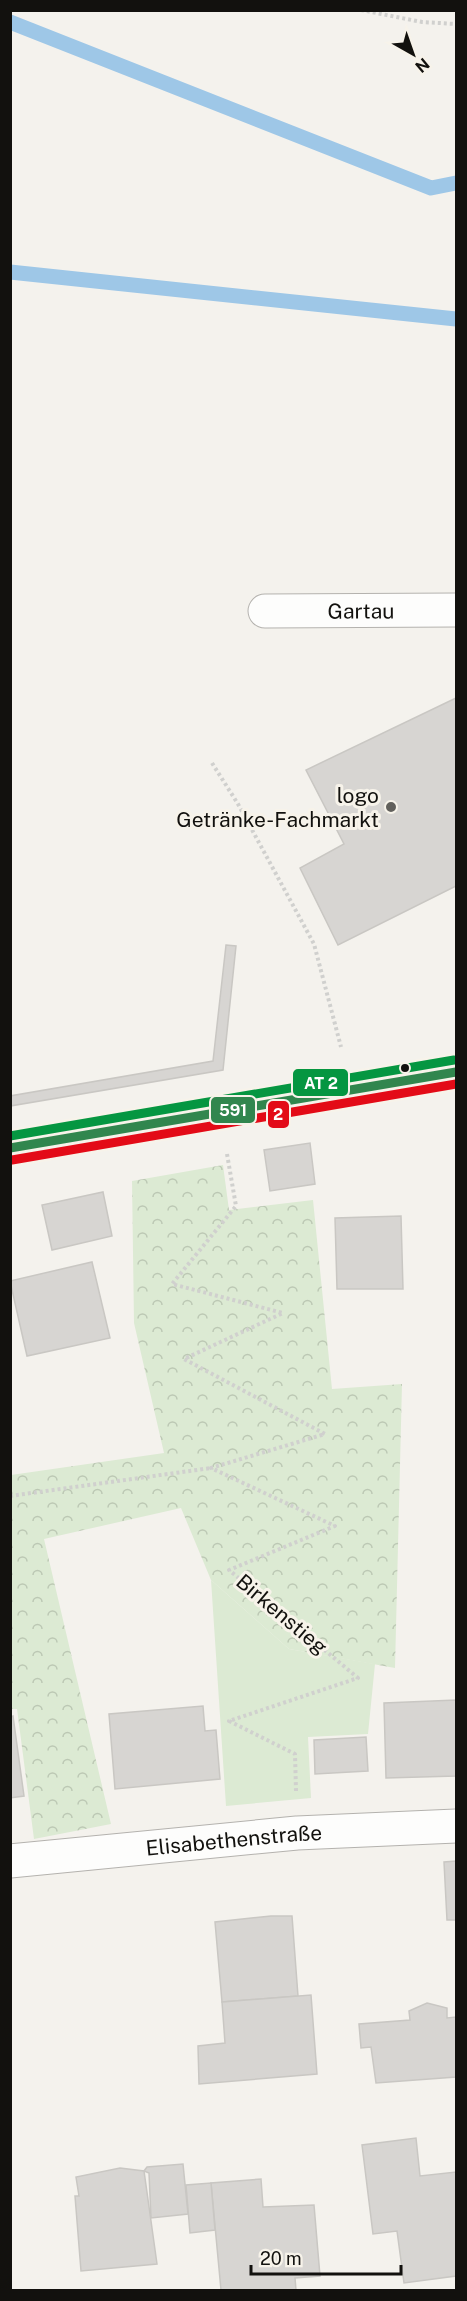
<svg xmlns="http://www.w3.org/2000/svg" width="467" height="2301" viewBox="0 0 467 2301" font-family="'Public Sans',sans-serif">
  <defs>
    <pattern id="forest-crowns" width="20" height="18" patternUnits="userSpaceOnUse" patternTransform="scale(1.5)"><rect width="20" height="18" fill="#dcead3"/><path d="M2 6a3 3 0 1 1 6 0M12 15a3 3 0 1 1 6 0" fill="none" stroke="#bcc8b4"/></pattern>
  </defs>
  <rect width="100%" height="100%" fill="#f4f2ed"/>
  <polygon fill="#dcead3" points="211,1580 289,1649 375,1664 368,1734 308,1737 311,1798 226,1806"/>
  <polygon fill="url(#forest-crowns)" points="223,1165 229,1210 313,1200 332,1389 402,1384 395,1668 289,1649 211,1580 181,1508 44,1539 111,1824 34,1839 17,1709 11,1709 11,1475 164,1453 134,1323 132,1181"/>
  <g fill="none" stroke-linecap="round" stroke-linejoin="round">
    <g stroke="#9ec7e7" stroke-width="15">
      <polyline points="10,22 431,188 456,183"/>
      <polyline points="10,272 456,319"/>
    </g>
  </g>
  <g fill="#d7d5d2" stroke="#c9c7c3" stroke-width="1.5">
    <polygon points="456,698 456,886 338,945 300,868 344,844 306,770"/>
    <polygon points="226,945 236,946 223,1070 10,1106 10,1096 213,1061"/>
    <polygon points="310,1143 315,1184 270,1191 264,1150"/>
    <polygon points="103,1192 112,1236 52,1250 42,1205"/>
    <polygon points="401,1216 403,1289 337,1289 335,1218"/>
    <polygon points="92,1262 110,1338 27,1356 10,1281"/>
    <polygon points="456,1700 456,1776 386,1778 384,1703"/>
    <polygon points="203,1706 205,1731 216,1730 220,1779 115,1789 109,1714"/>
    <polygon points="13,1716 24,1796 10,1798 10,1717"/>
    <polygon points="366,1737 368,1771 315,1774 314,1740"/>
    <polygon points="456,1861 456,1920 447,1920 444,1862"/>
    <polygon points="271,1916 292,1916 298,1996 222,2002 215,1922"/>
    <polygon points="311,1995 317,2074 199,2084 198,2046 225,2043 222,2002"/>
    <polygon points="427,2003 447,2008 447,2018 456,2017 456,2077 376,2083 371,2047 361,2048 359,2024 410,2020 409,2011"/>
    <polygon points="416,2138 420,2176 456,2172 456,2276 404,2283 397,2231 373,2234 362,2145"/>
    <polygon points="183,2164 188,2214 151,2218 149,2173 144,2171 147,2167"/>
    <polygon points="120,2168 144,2171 157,2264 81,2271 75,2196 79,2196 76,2177"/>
    <polygon points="261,2179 263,2207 314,2205 320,2276 295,2278 296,2290 221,2290 211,2183"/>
    <polygon points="211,2183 215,2230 190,2233 186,2185"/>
  </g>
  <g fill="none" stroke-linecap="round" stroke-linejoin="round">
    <defs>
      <g id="minor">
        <path id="s1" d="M265,611l191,-1"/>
        <path id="s2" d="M10,1861l287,-28 159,-7"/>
      </g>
      <polyline id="secondary" points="10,1148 456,1072"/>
    </defs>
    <use href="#minor" stroke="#b4b2ae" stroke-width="35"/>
    <use href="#secondary" stroke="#b4b2ae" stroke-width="35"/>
    <g stroke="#d0d0ce" stroke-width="4" stroke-dasharray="3 3" stroke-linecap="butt">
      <polyline points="361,10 422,22 456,24"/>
      <polyline points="212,763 238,804 314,944 341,1047"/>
      <polyline points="227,1154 236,1206 172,1284 283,1313 184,1359 325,1434 211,1468 335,1526 229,1570 358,1678 229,1721 295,1754 296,1791"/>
      <polyline points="10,1496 211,1468"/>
    </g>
    <use href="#minor" stroke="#fdfdfc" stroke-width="33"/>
    <use href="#secondary" stroke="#fdfdfc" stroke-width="33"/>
    <defs>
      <polyline id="bus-1" points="10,1148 456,1072"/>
      <polyline id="bus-2" points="12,1160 456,1084"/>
      <polyline id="bus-3" points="10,1136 454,1060"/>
    </defs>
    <use href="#bus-1" stroke="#f7f3ea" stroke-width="14"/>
    <use href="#bus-2" stroke="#f7f3ea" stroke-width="14"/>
    <use href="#bus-3" stroke="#f7f3ea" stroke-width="14"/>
    <use href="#bus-1" stroke="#31864e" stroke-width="9"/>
    <use href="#bus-2" stroke="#e30b17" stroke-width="9"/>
    <use href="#bus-3" stroke="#059641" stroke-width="9"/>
  </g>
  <circle fill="#61605c" stroke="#f7f3ea" stroke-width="2" cx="391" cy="807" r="6"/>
  <circle fill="#12110e" stroke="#f7f3ea" stroke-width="2" cx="405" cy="1068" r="5"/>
  <g text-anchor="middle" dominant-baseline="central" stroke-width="6" stroke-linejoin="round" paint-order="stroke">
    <g font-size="21" fill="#12110e" stroke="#f7f3ea">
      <text stroke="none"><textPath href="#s1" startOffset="96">Gartau</textPath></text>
      <text transform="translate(282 1614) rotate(40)">Birkenstieg</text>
      <text stroke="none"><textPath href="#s2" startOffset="225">Elisabethenstraße</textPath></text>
    </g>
    <g font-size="21" fill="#12110e" stroke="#f7f3ea" text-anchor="end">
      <text x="379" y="795">logo<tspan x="379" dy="24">Getränke-Fachmarkt</tspan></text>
    </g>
  </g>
  <g stroke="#f7f3ea" stroke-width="2">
    <rect x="292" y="1068" width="57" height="29" rx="6" fill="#059641"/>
    <rect x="210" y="1096" width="46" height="28" rx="6" fill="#31864e"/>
    <rect x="267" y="1100" width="23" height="29" rx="6" fill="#e30b17"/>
  </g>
  <g font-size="16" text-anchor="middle" font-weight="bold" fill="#fff">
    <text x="321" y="1089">AT 2</text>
    <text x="233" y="1116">591</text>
    <text x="278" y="1120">2</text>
  </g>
  <rect width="467" height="2301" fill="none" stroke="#12110e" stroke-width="24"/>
  <g transform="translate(413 54) rotate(140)" stroke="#f7f3ea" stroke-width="4.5" paint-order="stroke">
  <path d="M0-4.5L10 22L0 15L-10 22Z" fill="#12110e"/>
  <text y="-9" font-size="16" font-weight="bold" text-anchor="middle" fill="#12110e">N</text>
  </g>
  <path d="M251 2265v9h150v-9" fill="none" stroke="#12110e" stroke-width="3"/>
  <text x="260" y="2265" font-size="18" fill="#12110e" stroke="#f7f3ea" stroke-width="4.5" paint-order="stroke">20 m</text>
</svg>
